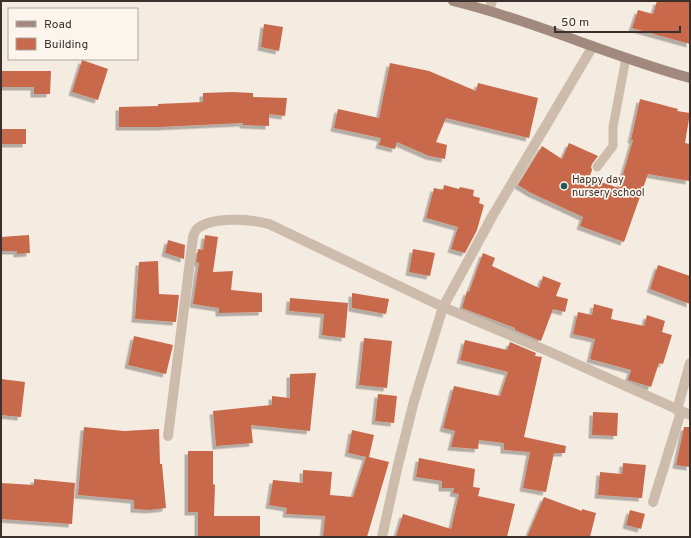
<svg xmlns="http://www.w3.org/2000/svg" width="691" height="538" viewBox="0 0 691 538" font-family="Overpass,sans-serif">
  <defs>
    <filter id="shadow"><feDropShadow dx="-3.5" dy="3.5" stdDeviation="0" flood-color="#0004"/></filter>
  </defs>
  <rect width="100%" height="100%" fill="#f4ebe1"/>
  <g fill="#c8694b" filter="url(#shadow)">
    <polygon points="657,1 690,1 690,44 632,28 638,10 653,14"/>
    <polygon points="264,24 283,27 279,51 261,47"/>
    <polygon points="82,60 108,69 98,100 72,92"/>
    <polygon points="390,63 429,71 476,91 478,83 538,98 529,138 446,118 436,142 447,145 445,159 429,156 397,142 395,149 379,145 381,138 334,128 338,109 379,118"/>
    <polygon points="1,71 51,71 50,94 34,94 34,87 1,87"/>
    <polygon points="232,92 253,93 253,97 287,98 285,116 269,114 269,126 243,125 243,123 159,127 119,127 119,107 158,106 158,104 203,102 203,93"/>
    <polygon points="640,99 678,109 677,111 690,113 685,143 690,144 690,173 689,181 648,174 624,242 580,226 583,217 531,193 518,185 542,146 562,159 569,143 598,156 592,164 591,167 592,170 589,178 619,188 633,140 631,140"/>
    <rect x="1" y="129" width="25" height="15"/>
    <polygon points="444,185 459,189 460,187 474,190 473,196 480,198 479,203 484,205 477,230 465,253 451,249 458,227 426,218 434,188 443,190"/>
    <polygon points="29,235 30,253 17,254 17,251 1,251 1,237"/>
    <polygon points="205,235 218,237 213,272 233,271 231,290 262,293 262,312 219,313 219,308 193,304 199,263 196,262 198,249 203,250"/>
    <polygon points="168,240 185,245 184,259 165,253"/>
    <polygon points="413,249 435,253 430,276 409,272"/>
    <polygon points="483,253 495,258 492,266 539,288 543,276 561,283 556,296 568,299 565,312 553,309 541,341 515,330 515,328 462,308 467,291 469,292"/>
    <polygon points="158,261 159,294 179,295 176,322 135,319 139,262"/>
    <polygon points="658,265 690,276 690,304 650,289"/>
    <polygon points="352,293 389,299 386,314 352,308"/>
    <polygon points="290,298 348,303 345,338 322,335 324,314 289,311"/>
    <polygon points="594,304 613,309 611,319 644,326 647,315 665,321 662,332 672,335 663,364 659,363 651,387 628,380 631,370 590,359 595,339 573,334 578,312 592,315"/>
    <polygon points="134,336 173,345 166,374 128,365"/>
    <polygon points="364,338 392,341 387,388 359,385"/>
    <polygon points="465,340 507,350 510,342 536,353 535,356 542,357 524,437 566,446 565,453 554,453 546,492 523,488 530,452 504,450 504,443 479,440 478,449 451,447 455,431 443,428 454,386 500,396 508,372 460,360"/>
    <polygon points="316,373 310,431 251,425 253,443 216,446 213,411 272,405 272,396 290,398 290,374"/>
    <polygon points="1,379 25,382 21,417 1,415"/>
    <polygon points="378,394 397,396 394,423 375,421"/>
    <polygon points="593,412 618,413 617,436 592,435"/>
    <polygon points="84,427 124,431 159,429 160,464 162,464 166,508 150,510 134,509 134,500 78,495"/>
    <polygon points="684,427 690,427 690,467 676,465"/>
    <polygon points="352,430 374,435 369,457 389,462 367,537 323,537 325,516 286,514 287,508 269,505 273,480 303,483 303,470 332,472 330,495 353,497 366,457 348,453"/>
    <polygon points="188,451 213,451 213,484 215,485 214,516 260,516 260,537 198,537 198,512 188,512"/>
    <polygon points="419,458 475,469 473,487 480,488 478,496 515,504 507,537 396,537 403,514 451,529 459,494 453,493 454,488 442,488 442,481 416,477"/>
    <polygon points="623,463 646,465 642,498 598,495 600,472 622,474"/>
    <polygon points="34,479 75,483 72,524 1,519 1,483 34,485"/>
    <polygon points="544,497 582,511 582,509 596,513 590,537 527,537"/>
    <polygon points="630,510 645,514 641,529 626,525"/>
  </g>
  <g fill="none" stroke-linecap="round" stroke-linejoin="round">
    <polyline stroke="#cdbbac" stroke-width="9" points="597,167 613,146 613,127 626,58"/>
    <g stroke="#cdbbac" stroke-width="10">
      <polyline points="489,10 492,1"/>
      <polyline points="677,410 690,363"/>
      <path d="M168,436l25,-199c1,-3 2,-6 4,-8 15,-13 54,-10 72,-5l174,83 107,45 140,63"/>
      <polyline points="653,502 681,412"/>
      <polyline points="382,537 398,465 414,401 443,307 493,215 593,46"/>
    </g>
    <path stroke="#a18a7d" stroke-width="10" d="M453,1c81,20 157,55 237,77"/>
  </g>
  <circle fill="#1f5a5e" stroke="#fbf5ee" stroke-width="1.5" cx="564" cy="186" r="4"/>
  <g text-anchor="middle" dominant-baseline="central" stroke-width="3.5" stroke-linejoin="round" paint-order="stroke">
    <g font-size="11" fill="#3b302b" stroke="#fbf5ee" text-anchor="start">
      <text x="572" y="180">Happy day<tspan x="572" dy="13">nursery school</tspan></text>
    </g>
  </g>
  <rect width="691" height="538" fill="none" stroke="#3b302b" stroke-width="4"/>
  <rect x="8" y="8" width="130" height="52" fill="#fbf5ee" stroke="#aea6a0"/>
  <rect x="16" y="21" width="20" height="6" fill="#a18a7d" stroke="#aea6a0"/>
  <text x="44" y="28" font-size="12" fill="#3b302b">Road</text>
  <rect x="16" y="38" width="20" height="12" fill="#c8694b" stroke="#aea6a0"/>
  <text x="44" y="48" font-size="12" fill="#3b302b">Building</text>
  <path d="M555 26v6h125v-6" fill="none" stroke="#3b302b" stroke-width="2"/>
  <text x="561" y="26" font-size="12" fill="#3b302b" stroke="#fbf5ee" stroke-width="3" paint-order="stroke">50 m</text>
</svg>
